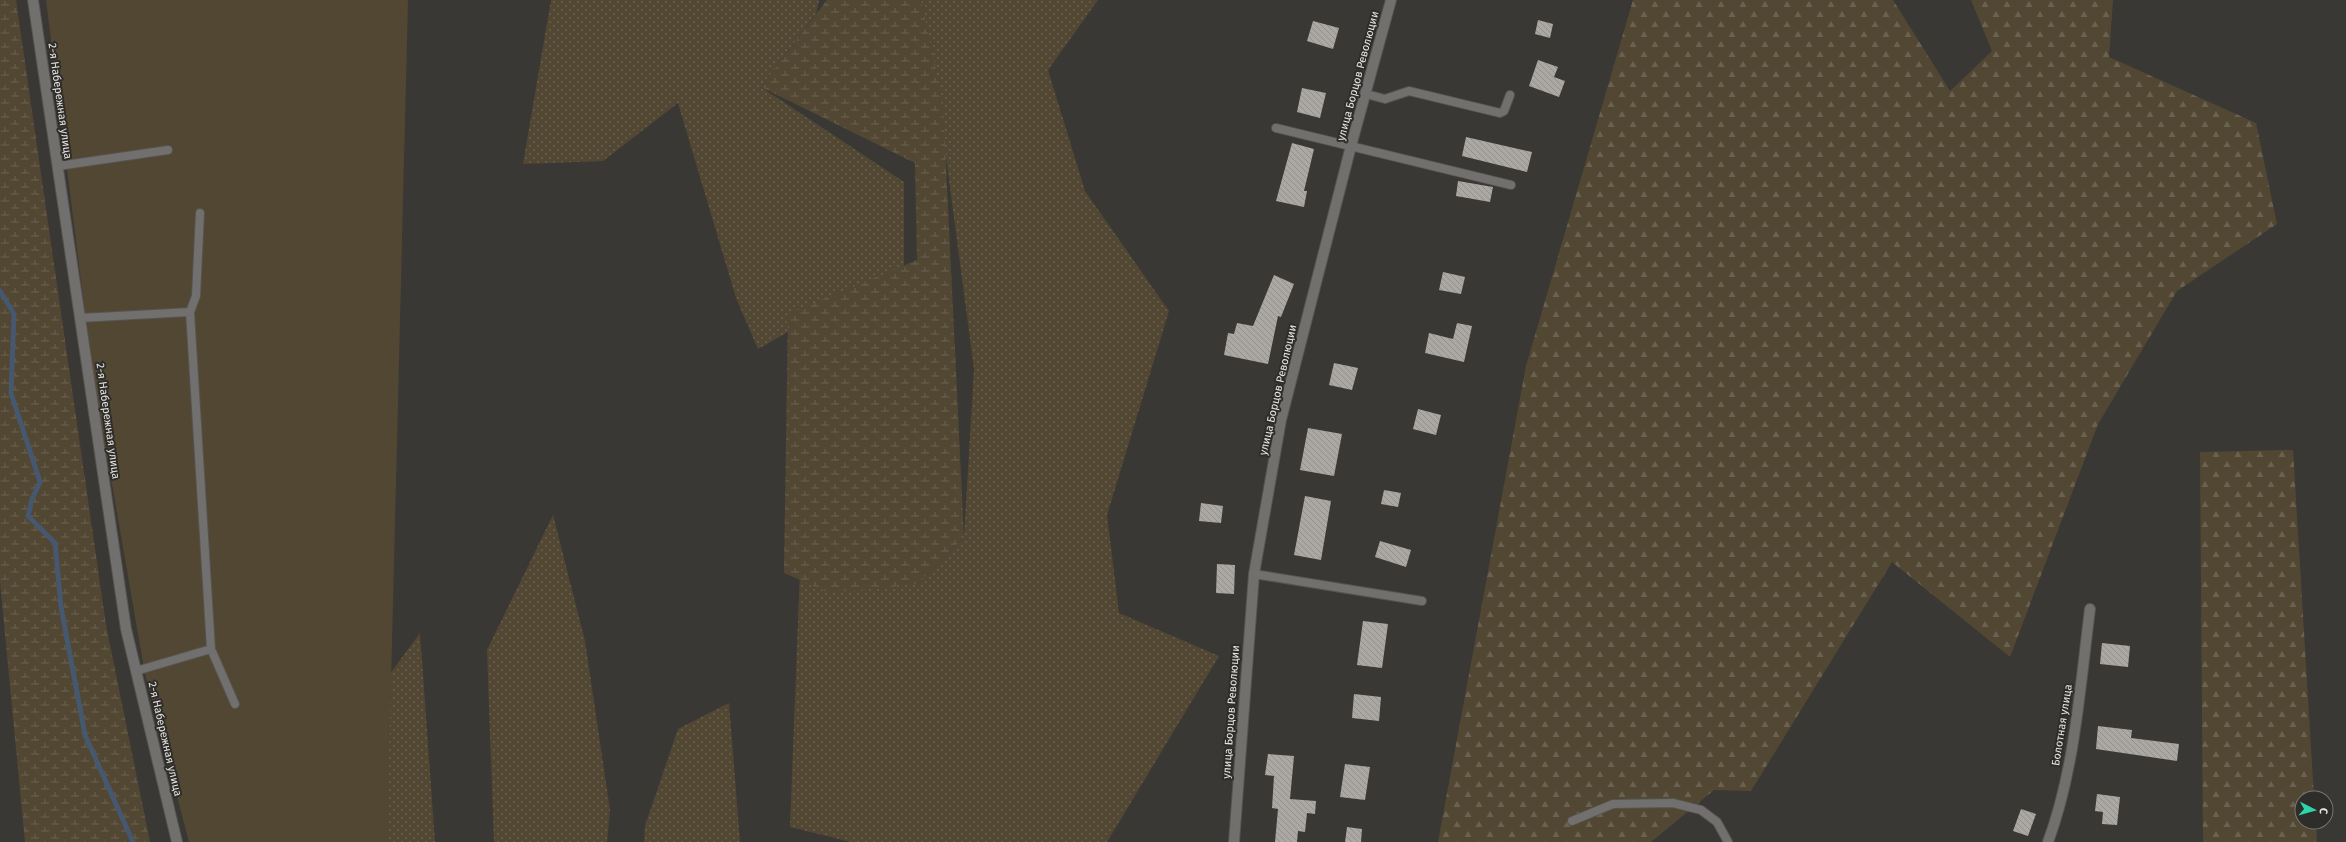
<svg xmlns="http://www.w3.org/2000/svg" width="2346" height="842" viewBox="0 0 2346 842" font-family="'Fira Sans',sans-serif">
  <defs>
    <pattern id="grass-dots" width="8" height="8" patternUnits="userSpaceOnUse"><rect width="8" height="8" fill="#524733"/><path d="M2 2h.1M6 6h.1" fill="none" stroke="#6b6150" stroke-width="1.8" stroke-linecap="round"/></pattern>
    <pattern id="forest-firs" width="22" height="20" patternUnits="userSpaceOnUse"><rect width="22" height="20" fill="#524733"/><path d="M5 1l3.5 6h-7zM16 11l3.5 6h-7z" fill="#6b6150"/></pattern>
    <pattern id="wetland-marsh" width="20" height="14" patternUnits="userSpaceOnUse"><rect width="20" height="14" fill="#524733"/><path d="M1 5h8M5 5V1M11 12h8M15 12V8" fill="none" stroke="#6b6150"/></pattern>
    <pattern id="building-back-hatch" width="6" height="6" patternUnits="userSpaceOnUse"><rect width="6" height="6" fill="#aba8a4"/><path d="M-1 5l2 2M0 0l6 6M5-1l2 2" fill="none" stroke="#928f8c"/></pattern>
  </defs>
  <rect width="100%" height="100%" fill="#3a3834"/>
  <g fill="url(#grass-dots)">
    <polygon points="551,0 819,0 816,14 761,87 904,182 904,266 758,349 736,298 678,103 603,161 523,164"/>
    <polygon points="921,0 1098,0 1048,70 1085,191 1169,311 1107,515 1119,613 1219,656 1107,842 851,842 790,827 801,545 918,584 964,537 974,369 933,59"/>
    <polygon points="553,515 585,641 610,810 607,842 494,842 487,650"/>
    <polygon points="420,633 435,842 346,842 351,727"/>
    <polygon points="729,703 740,842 644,842 645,826 678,729"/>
  </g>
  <g fill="url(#forest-firs)">
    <polygon points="1633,0 1893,0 1950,91 1992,51 1971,0 2113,0 2109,57 2256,123 2277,224 2177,291 2098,424 2010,657 1892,562 1751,791 1714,790 1651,842 1438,842 1526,366"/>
    <polygon points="2293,450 2314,798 2302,798 2302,822 2316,822 2317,842 2203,842 2200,452"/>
  </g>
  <g fill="url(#wetland-marsh)">
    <polygon points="0,0 16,0 106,625 150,842 25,842 0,582"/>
    <polygon points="827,0 921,0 943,103 964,537 918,584 830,593 784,573 788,314 917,260 915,163 761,87"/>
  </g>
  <polygon fill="#524733" points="46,0 408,0 387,842 189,842 145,674 92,369"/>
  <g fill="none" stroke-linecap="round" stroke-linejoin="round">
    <polyline stroke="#465770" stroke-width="5" points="0,291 14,314 11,393 40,482 32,499 28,516 55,543 61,607 85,735 133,842"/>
  </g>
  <g fill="url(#building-back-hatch)">
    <polygon points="1538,20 1553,24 1550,38 1535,34"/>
    <polygon points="1313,21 1339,28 1333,49 1307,41"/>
    <polygon points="1538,60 1558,67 1554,77 1565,81 1559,97 1529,86"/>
    <polygon points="1302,88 1326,93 1320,118 1297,112"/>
    <polygon points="1466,137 1532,152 1527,172 1462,156"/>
    <polygon points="1292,143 1314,149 1304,191 1307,191 1304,207 1276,201"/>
    <polygon points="1458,181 1493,187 1490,202 1456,196"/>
    <polygon points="1443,272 1465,277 1461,294 1439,290"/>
    <polygon points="1274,275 1294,284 1281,317 1278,316 1268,364 1224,355 1228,333 1234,334 1237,323 1253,326"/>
    <polygon points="1457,323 1472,326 1464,362 1425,353 1429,333 1453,339"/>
    <polygon points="1334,363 1358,368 1352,390 1329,385"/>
    <polygon points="1418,409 1441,415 1436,435 1413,429"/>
    <polygon points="1308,428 1342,434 1334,476 1300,470"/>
    <polygon points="1384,490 1401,493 1398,507 1381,504"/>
    <polygon points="1305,496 1331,501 1321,560 1294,555"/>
    <polygon points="1201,503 1223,506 1221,523 1199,521"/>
    <polygon points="1380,541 1411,550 1406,567 1375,557"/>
    <polygon points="1217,564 1235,565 1234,594 1216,593"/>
    <polygon points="1363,621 1388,624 1382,668 1357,665"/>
    <polygon points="2102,643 2130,646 2128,667 2100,664"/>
    <polygon points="1354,694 1381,697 1379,721 1352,718"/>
    <polygon points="2098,726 2132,730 2131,738 2179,744 2177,761 2096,749"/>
    <polygon points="1268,754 1294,756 1290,799 1316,801 1315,814 1307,813 1305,832 1298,831 1297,842 1275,842 1278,809 1272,808 1274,776 1265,775"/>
    <polygon points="1345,764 1370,767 1365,800 1340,797"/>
    <polygon points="2097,794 2120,797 2117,825 2102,824 2103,812 2095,811"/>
    <polygon points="2021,809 2036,814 2028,836 2013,831"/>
    <polygon points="1347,827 1362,829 1361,842 1345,842"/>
  </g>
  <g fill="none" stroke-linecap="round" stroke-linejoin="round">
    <defs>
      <g id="lane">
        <polyline points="1366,94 1385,99 1409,91 1500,113 1504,111 1510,95"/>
        <polyline points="1276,128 1511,185"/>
        <polyline points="58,166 168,150"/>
        <polyline points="80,318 190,312"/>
        <polyline points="1254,574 1422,601"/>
        <polyline points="211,649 235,704"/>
        <polyline points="136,671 211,649 190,312 196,296 200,213"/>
        <polyline points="1572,821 1613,804 1673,803 1701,810 1717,822 1728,842"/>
      </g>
      <g id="street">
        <polyline points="33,0 126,629 177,842"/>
        <polyline points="1234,842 1254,574 1281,420 1351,146 1391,0"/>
        <path d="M2048,842c27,-73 32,-155 42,-233"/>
      </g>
    </defs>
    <use href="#lane" stroke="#565450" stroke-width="10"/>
    <use href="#street" stroke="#565450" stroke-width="12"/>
    <use href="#lane" stroke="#71706e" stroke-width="8"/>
    <use href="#street" stroke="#71706e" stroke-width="10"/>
  </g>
  <g text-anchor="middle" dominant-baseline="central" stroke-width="4" stroke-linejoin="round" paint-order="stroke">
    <g font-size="11" fill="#e7e5e3" stroke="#2f2d2a">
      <text transform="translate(1358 76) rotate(-75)">улица Борцов Революции</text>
      <text transform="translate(60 101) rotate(82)">2-я Набережная улица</text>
      <text transform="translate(1278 390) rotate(-77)">улица Борцов Революции</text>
      <text transform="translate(108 421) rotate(82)">2-я Набережная улица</text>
      <text transform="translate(1231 712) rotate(-86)">улица Борцов Революции</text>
      <text transform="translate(2062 725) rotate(-81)">Болотная улица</text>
      <text transform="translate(165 739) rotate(77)">2-я Набережная улица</text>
    </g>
  </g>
  <g transform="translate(2314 810) rotate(96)"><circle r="19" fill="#2f2d2a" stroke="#797774"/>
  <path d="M0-3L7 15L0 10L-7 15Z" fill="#2ed4aa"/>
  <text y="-6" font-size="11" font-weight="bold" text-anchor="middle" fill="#e7e5e3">С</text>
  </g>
</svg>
